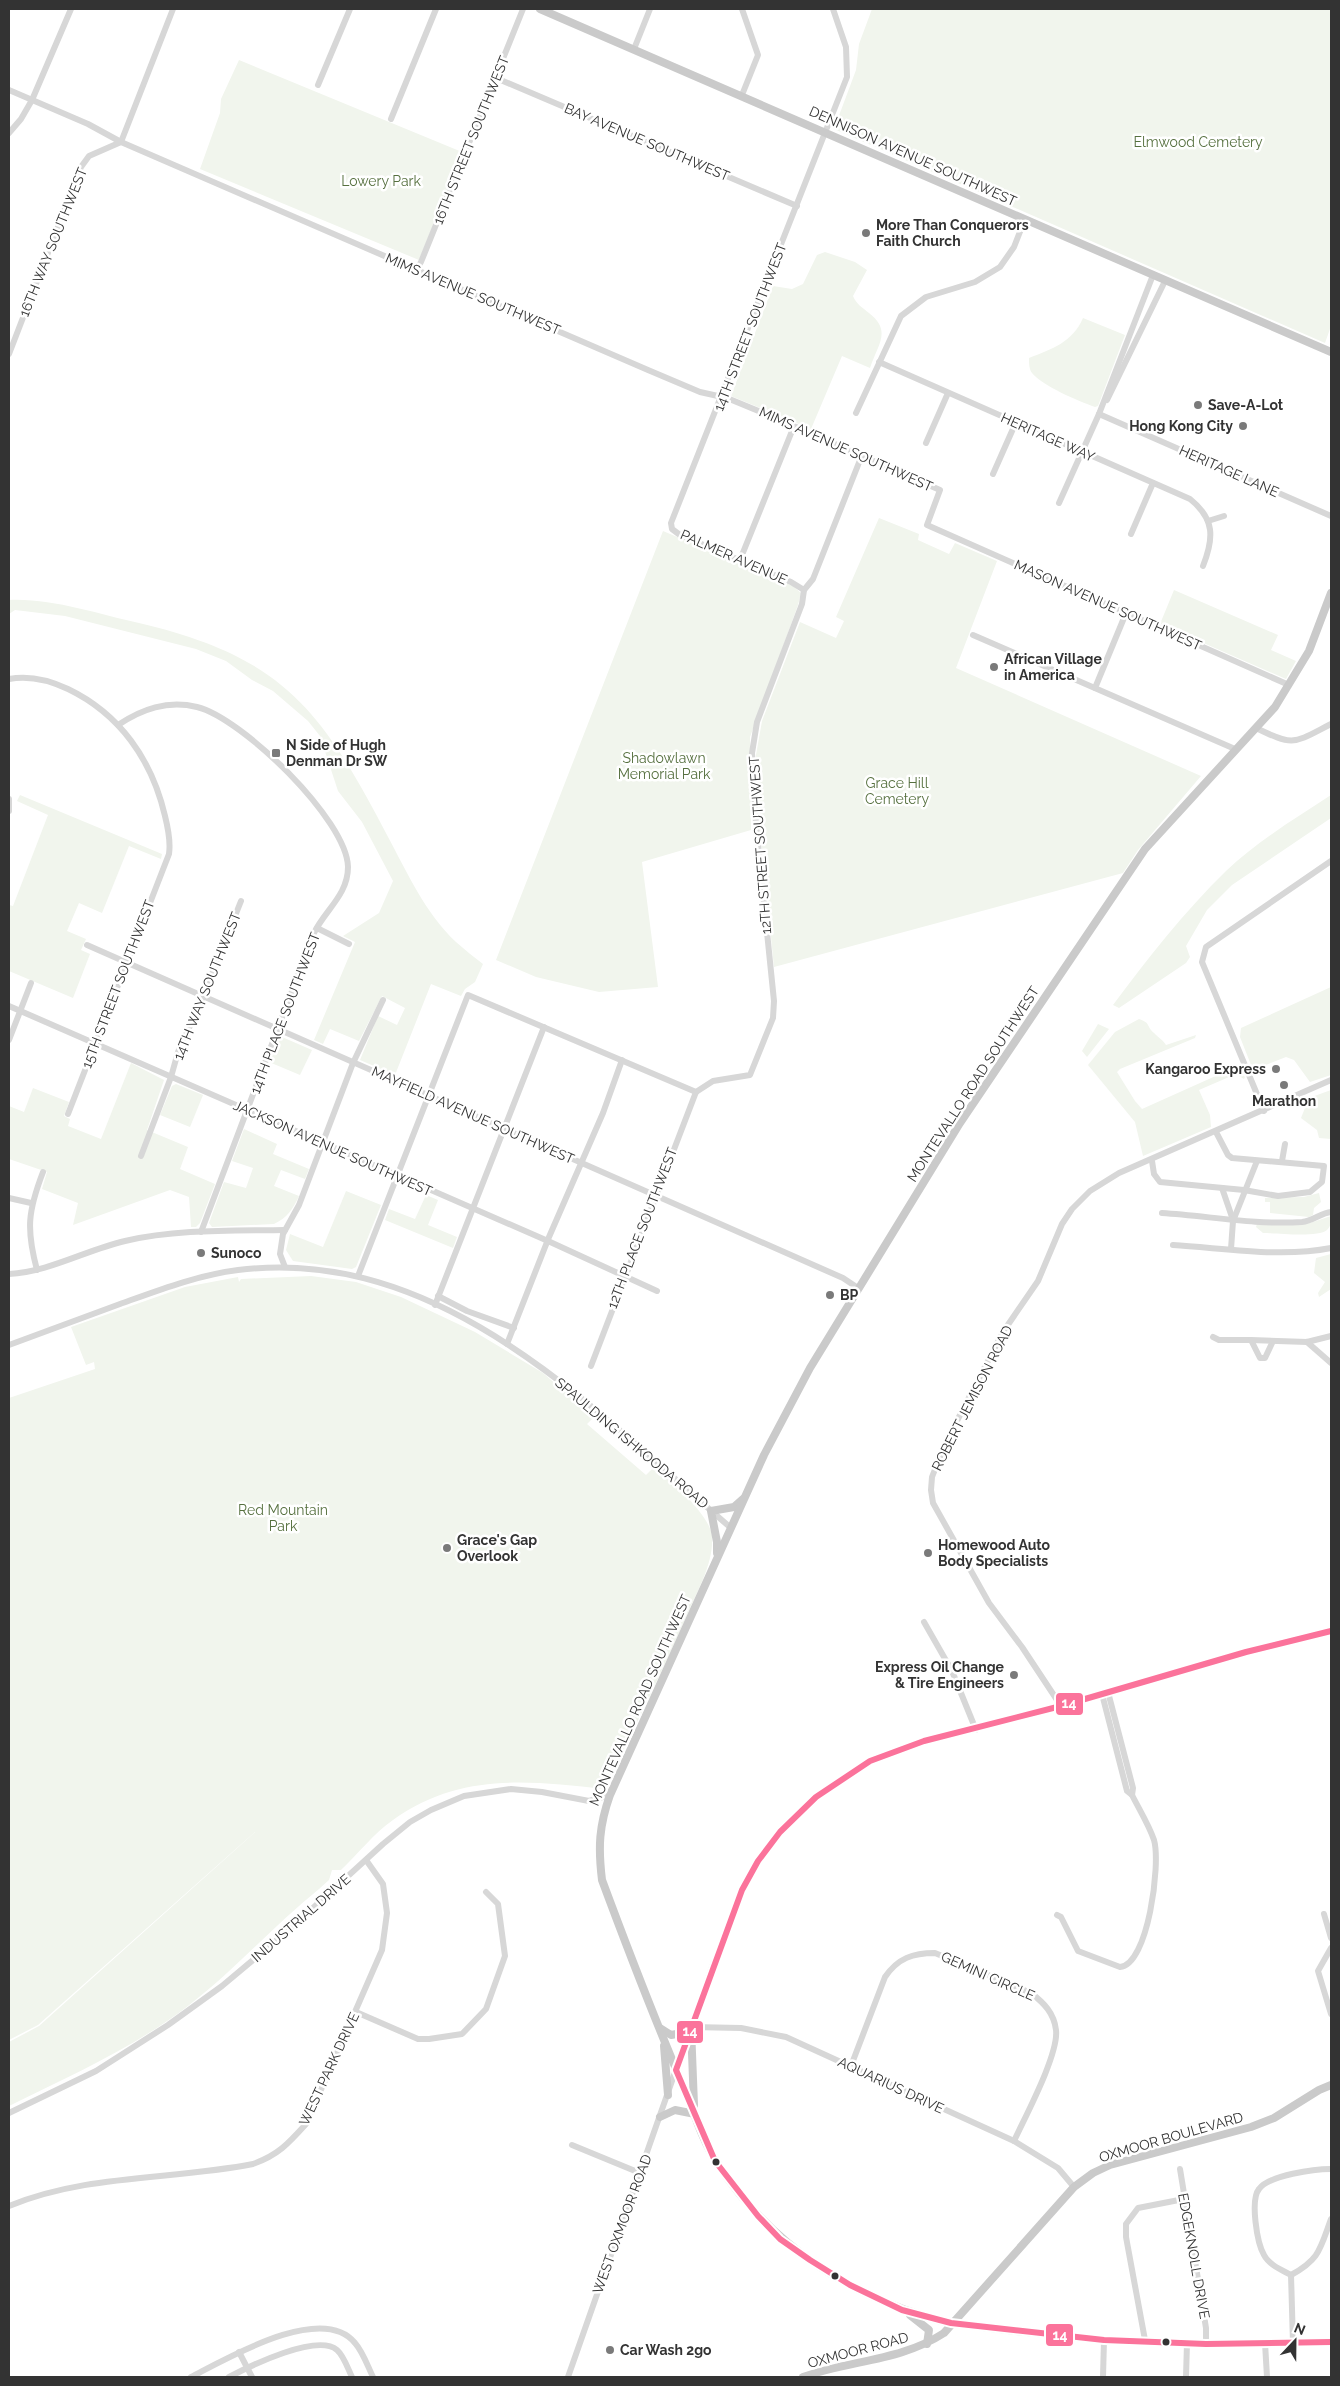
<svg xmlns="http://www.w3.org/2000/svg" width="1340" height="2386" viewBox="0 0 1340 2386" font-family="Raleway,sans-serif">
  <rect width="100%" height="100%" fill="#fff"/>
  <g fill="#f1f5ed">
    <polygon points="872,9 1331,9 1331,326 1325,343 834,129 856,70 859,44"/>
    <polygon points="239,60 462,152 419,260 200,169 220,113 221,99"/>
    <path d="M825,252l30,10 12,8 -14,26c3,8 10,12 16,17 23,18 9,31 1,55l-28,-12 -31,73 -80,-33 42,-110 19,3 11,-5 14,-29z"/>
    <path d="M1083,318l42,17 -27,71 -3,1c-17,-6 -52,-21 -63,-34 -3,-4 -3,-10 -3,-15 23,-9 44,-16 54,-40z"/>
    <polygon points="879,518 919,534 918,540 949,554 955,543 997,561 956,668 1201,776 1138,850 1123,873 774,967 760,829 756,755 762,721 800,622 836,638 844,621 836,617"/>
    <polygon points="663,531 793,586 801,593 798,605 750,737 751,830 642,862 658,987 599,992 536,977 496,960"/>
    <polygon points="1174,590 1278,635 1271,650 1296,661 1286,679 1160,624"/>
    <path d="M9,600c43,-2 88,14 130,23 144,34 182,86 248,212 20,37 38,78 69,107 9,8 18,15 27,22l-8,18 -10,7 -4,7 -30,-12 -36,91 -35,-15 18,-44 19,9 8,-17 -23,-12 -23,45 -29,-12 -7,15 -9,-4 41,-98 -12,-6 36,-23 14,-32 -31,-59 -24,-31 -18,-55 -12,-15 -35,-30 -21,-11 -26,-19 -30,-12 -131,-33 -50,-6 -6,4z"/>
    <polygon points="20,795 162,854 161,859 129,846 102,913 79,903 67,931 86,939 81,950 90,954 73,998 9,971 9,905 13,906 48,815 17,801"/>
    <path d="M1331,795v23l-99,67 -25,25 -21,36 4,11 -4,6 -67,45 -6,-3c35,-47 71,-93 113,-134 30,-29 70,-53 105,-76z"/>
    <polygon points="1331,987 1331,1075 1310,1082 1294,1060 1286,1057 1253,1070 1240,1037 1241,1028"/>
    <path d="M1139,1019c12,4 7,7 15,14 5,5 8,6 12,12l30,-10 -1,3 -75,31 -3,3 18,29 7,8 87,-39 6,-1 10,8 -1,2 -8,-5 -37,16 11,25 1,12 -68,29 -8,-34 -47,-57 27,-33z"/>
    <polygon points="1098,1024 1109,1029 1087,1057 1082,1051"/>
    <polygon points="282,1037 312,1050 300,1075 269,1062 277,1040"/>
    <polygon points="131,1063 164,1080 147,1130 188,1147 180,1169 215,1184 200,1223 196,1227 191,1227 189,1197 170,1190 73,1225 78,1203 42,1189 47,1172 9,1159 9,1106 24,1112 33,1088 69,1102 64,1116 70,1119 68,1126 101,1139"/>
    <polygon points="176,1084 203,1095 190,1127 160,1115 172,1086"/>
    <polygon points="1331,1090 1331,1139 1319,1138 1317,1130 1301,1118 1309,1098"/>
    <path d="M244,1129l33,15 -4,10 36,15 -4,10 -24,-9 -7,16 25,10c-6,13 -12,22 -25,28l-62,3 -3,-4 15,-41 22,6 7,-20 -21,-7z"/>
    <polygon points="346,1191 381,1205 356,1267 352,1269 293,1261 286,1250 290,1234 323,1247"/>
    <polygon points="1319,1193 1321,1202 1314,1208 1313,1215 1309,1217 1270,1213 1270,1202 1265,1202 1265,1198 1304,1197"/>
    <polygon points="426,1195 438,1200 428,1225 457,1237 453,1248 385,1220 389,1209 415,1219"/>
    <path d="M1331,1216c0,6 0,10 -4,14 -9,8 -51,3 -64,3l-7,-6 1,-3 53,-1z"/>
    <polygon points="1331,1254 1331,1289 1319,1297 1318,1293 1325,1282 1314,1273 1316,1258"/>
    <path d="M311,1276l45,6 45,15 74,35 68,41 51,44 -7,7 59,51 9,-9c16,15 55,49 57,70 2,27 -15,55 -25,79 -26,59 -54,117 -83,174 -76,-8 -144,-17 -211,31 -19,13 -35,34 -52,50h-9l-3,10 -10,9c-46,37 -84,81 -131,117 -55,42 -118,70 -179,100v-64l30,-16 243,-218 -244,217 -29,15v-642l86,-29 -1,-7 -8,3 -15,-38 114,-40 53,-10 1,5 2,-3z"/>
  </g>
  <g fill="none" stroke-linecap="round" stroke-linejoin="round">
    <g stroke="#d7d7d7" stroke-width="6">
      <polyline points="742,9 758,55 742,95"/>
      <polyline points="634,49 650,9"/>
      <polyline points="496,78 797,206"/>
      <polyline points="318,85 350,9"/>
      <polyline points="9,90 88,124 121,142 648,370 700,392 727,398 771,416 940,490 927,525 1289,685"/>
      <polyline points="391,119 436,9"/>
      <polyline points="9,133 21,119 32,100 71,9"/>
      <polyline points="416,270 421,262 523,9"/>
      <polyline points="9,354 81,167 89,156 121,142 173,9"/>
      <path d="M879,362l311,137c25,20 24,39 13,67"/>
      <polyline points="1107,400 1165,281"/>
      <polyline points="856,413 901,316 926,297 975,282 1000,267 1014,247 1025,219"/>
      <polyline points="1099,414 1331,516"/>
      <polyline points="926,443 948,393"/>
      <polyline points="993,474 1016,422"/>
      <polyline points="1059,503 1099,414 1153,275"/>
      <polyline points="1208,521 1224,516"/>
      <polyline points="1131,534 1153,483"/>
      <polyline points="740,560 794,426"/>
      <polyline points="804,590 791,582 680,535 672,529 671,523 847,77 846,47 833,9"/>
      <polyline points="973,635 1235,749"/>
      <path d="M9,679c21,-4 40,1 59,10 52,25 84,71 97,127 3,12 6,25 4,38l-101,260"/>
      <polyline points="1095,688 1126,613"/>
      <path d="M118,725c24,-16 49,-25 79,-18 45,11 150,113 151,160 0,28 -23,43 -34,66l-113,299"/>
      <path d="M1256,728c39,19 38,15 75,-4"/>
      <polyline points="9,799 9,811"/>
      <polyline points="317,928 349,944"/>
      <polyline points="87,945 843,1278 858,1288"/>
      <polyline points="9,1006 548,1241 657,1291"/>
      <polyline points="9,1040 31,983"/>
      <polyline points="696,1092 713,1081 750,1075 773,1018 774,1001 756,824 752,753 757,722 802,604 804,590 813,579 862,455"/>
      <polyline points="1264,1111 1202,962 1206,947 1331,861"/>
      <polyline points="141,1156 171,1077 178,1052 200,1004 241,901"/>
      <polyline points="1152,1161 1154,1174 1160,1182 1244,1190 1278,1196 1310,1192 1322,1182 1324,1166 1232,1158 1228,1155 1216,1132"/>
      <polyline points="1282,1161 1285,1144"/>
      <polyline points="1222,1188 1233,1220"/>
      <polyline points="9,1198 31,1203"/>
      <path d="M1162,1213c47,3 93,12 140,9 11,-1 19,-9 29,-10"/>
      <path d="M1173,1245c51,3 108,13 158,3"/>
      <polyline points="1231,1249 1233,1221 1257,1161"/>
      <polyline points="285,1267 280,1254 283,1234 299,1205 353,1063 383,1000"/>
      <path d="M37,1270c-11,-41 -9,-59 6,-98"/>
      <path d="M9,1274c40,-2 77,-24 116,-33 52,-12 107,-10 160,-11"/>
      <polyline points="358,1276 468,995 696,1092"/>
      <polyline points="438,1296 467,1311 514,1328"/>
      <polyline points="435,1305 544,1027"/>
      <polyline points="1213,1337 1219,1340 1251,1340 1260,1358 1265,1358 1273,1341"/>
      <polyline points="1251,1340 1307,1342 1331,1336"/>
      <polyline points="1307,1342 1331,1363"/>
      <polyline points="507,1344 549,1237 603,1113 622,1060"/>
      <path d="M9,1345c37,-14 74,-27 111,-41 39,-14 78,-29 118,-34 202,-25 354,138 493,258"/>
      <polyline points="591,1366 696,1092"/>
      <polyline points="924,1622 952,1671 976,1730"/>
      <polyline points="1108,1692 1133,1788 1132,1795"/>
      <polyline points="1061,1706 1022,1647 989,1603 933,1503 931,1490 932,1477 945,1444 1003,1332 1038,1281 1062,1224 1072,1209 1090,1191 1119,1173 1331,1080"/>
      <polyline points="1324,1914 1331,1938"/>
      <path d="M1057,1915l4,2 17,34 42,16c28,-2 41,-103 34,-127 -5,-15 -15,-31 -22,-45l-5,-4 -25,-97"/>
      <polyline points="1331,1948 1318,1971 1331,2014"/>
      <polyline points="356,2012 418,2039 429,2039 462,2034 486,2009 505,1956 498,1904 486,1892"/>
      <polyline points="691,2027 741,2028 786,2037 1014,2141 1058,2168 1074,2187"/>
      <path d="M851,2066l34,-89c13,-19 28,-24 50,-24l96,40c13,10 23,20 25,37 3,24 -31,87 -42,111"/>
      <polyline points="9,2113 96,2071 168,2025 222,1986 290,1929 383,1844 410,1822 431,1810 464,1796 511,1789 542,1792 589,1801 610,1795"/>
      <polyline points="572,2145 640,2173"/>
      <polyline points="1180,2169 1206,2328 1206,2344"/>
      <path d="M9,2206c77,-32 163,-26 244,-42 25,-9 35,-20 53,-40l76,-174 5,-37 -4,-29 -17,-24"/>
      <path d="M1291,2275c-9,-5 -22,-10 -27,-20 -7,-12 -14,-55 -5,-66 10,-14 56,-20 72,-20"/>
      <path d="M1291,2275c29,-16 29,-26 40,-56"/>
      <polyline points="1291,2275 1293,2343"/>
      <path d="M954,2324c125,19 251,20 377,18"/>
      <polyline points="1145,2340 1126,2237 1126,2224 1138,2208 1184,2199"/>
      <polyline points="1265,2343 1267,2377"/>
      <polyline points="239,2352 252,2377"/>
      <path d="M191,2377c35,-18 131,-75 164,-34 8,9 13,24 18,34"/>
      <path d="M229,2377c21,-11 88,-44 108,-27 7,6 11,19 15,27"/>
      <polyline points="568,2377 712,1967 742,1890 758,1861 780,1832 816,1797 870,1761 924,1741 1061,1706 1246,1652 1331,1631"/>
      <polyline points="1103,2377 1104,2340"/>
      <polyline points="1186,2377 1187,2343"/>
    </g>
    <g stroke="#cacaca" stroke-width="8">
      <polyline points="540,9 1331,352"/>
      <polyline points="717,1553 717,1542 711,1511 734,1507 743,1499"/>
      <polyline points="691,2027 694,2105"/>
      <polyline points="660,2028 671,2035 682,2033 691,2027"/>
      <polyline points="664,2046 668,2095"/>
      <polyline points="660,2117 675,2110 695,2114"/>
      <polyline points="910,2315 929,2330 927,2344"/>
      <path d="M954,2324c-97,-22 -184,-78 -238,-163 -14,-21 -22,-49 -32,-73 -29,-68 -56,-138 -82,-208 -4,-33 -3,-54 8,-85l154,-340 46,-87 150,-245 185,-274 130,-142 34,-56 22,-58"/>
      <path d="M803,2377c47,-17 98,-16 141,-44l130,-146 19,-14 17,-8 141,-38 23,-9 45,-28 12,-5"/>
    </g>
    <defs>
      <polyline id="bus-1" points="1331,1631 1246,1652 1061,1706 924,1741 870,1761 816,1797 780,1832 758,1861 742,1890 676,2070 715,2161 758,2216 780,2239 810,2260 850,2285 902,2310 951,2323 1104,2340 1206,2344 1331,2342"/>
    </defs>
    <use href="#bus-1" stroke="#fff" stroke-width="10"/>
    <use href="#bus-1" stroke="#fb739b" stroke-width="6"/>
  </g>
  <g fill="#7a7a7a" stroke="#fff" stroke-width="2">
    <circle cx="866" cy="233" r="5"/>
    <circle cx="1198" cy="405" r="5"/>
    <circle cx="1243" cy="426" r="5"/>
    <circle cx="994" cy="667" r="5"/>
    <rect x="271" y="748" width="10" height="10" rx="2.5"/>
    <circle cx="1276" cy="1069" r="5"/>
    <circle cx="1284" cy="1085" r="5"/>
    <circle cx="201" cy="1253" r="5"/>
    <circle cx="830" cy="1295" r="5"/>
    <circle cx="447" cy="1548" r="5"/>
    <circle cx="928" cy="1553" r="5"/>
    <circle cx="1014" cy="1675" r="5"/>
    <circle cx="610" cy="2350" r="5"/>
  </g>
  <g fill="#333" stroke="#fff" stroke-width="2">
    <circle cx="716" cy="2162" r="4.5"/>
    <circle cx="835" cy="2276" r="4.5"/>
    <circle cx="1166" cy="2342" r="4.5"/>
  </g>
  <g text-anchor="middle" dominant-baseline="central" stroke-width="5" stroke-linejoin="round" paint-order="stroke">
    <g font-size="14" fill="#333" stroke="#fff">
      <text transform="translate(471 140) rotate(-68)">16TH STREET SOUTHWEST</text>
      <text transform="translate(647 142) rotate(23)">BAY AVENUE SOUTHWEST</text>
      <text transform="translate(913 156) rotate(24)">DENNISON AVENUE SOUTHWEST</text>
      <text transform="translate(53 242) rotate(-68)">16TH WAY SOUTHWEST</text>
      <text transform="translate(473 294) rotate(23)">MIMS AVENUE SOUTHWEST</text>
      <text transform="translate(750 327) rotate(-69)">14TH STREET SOUTHWEST</text>
      <text transform="translate(1048 437) rotate(24)">HERITAGE WAY</text>
      <text transform="translate(846 449) rotate(24)">MIMS AVENUE SOUTHWEST</text>
      <text transform="translate(1229 471) rotate(24)">HERITAGE LANE</text>
      <text transform="translate(734 557) rotate(24)">PALMER AVENUE</text>
      <text transform="translate(1108 605) rotate(24)">MASON AVENUE SOUTHWEST</text>
      <text transform="translate(760 845) rotate(-94)">12TH STREET SOUTHWEST</text>
      <text transform="translate(118 984) rotate(-69)">15TH STREET SOUTHWEST</text>
      <text transform="translate(207 986) rotate(-68)">14TH WAY SOUTHWEST</text>
      <text transform="translate(285 1013) rotate(-69)">14TH PLACE SOUTHWEST</text>
      <text transform="translate(973 1084) rotate(-57)">MONTEVALLO ROAD SOUTHWEST</text>
      <text transform="translate(473 1115) rotate(24)">MAYFIELD AVENUE SOUTHWEST</text>
      <text transform="translate(333 1148) rotate(24)">JACKSON AVENUE SOUTHWEST</text>
      <text transform="translate(642 1228) rotate(-69)">12TH PLACE SOUTHWEST</text>
      <text transform="translate(972 1398) rotate(-63)">ROBERT JEMISON ROAD</text>
      <text transform="translate(632 1443) rotate(40)">SPAULDING ISHKOODA ROAD</text>
      <text transform="translate(640 1700) rotate(-66)">MONTEVALLO ROAD SOUTHWEST</text>
      <text transform="translate(301 1918) rotate(-41)">INDUSTRIAL DRIVE</text>
      <text transform="translate(988 1976) rotate(24)">GEMINI CIRCLE</text>
      <text transform="translate(329 2069) rotate(-65)">WEST PARK DRIVE</text>
      <text transform="translate(891 2085) rotate(25)">AQUARIUS DRIVE</text>
      <text transform="translate(1171 2137) rotate(-16)">OXMOOR BOULEVARD</text>
      <text transform="translate(622 2224) rotate(-70)">WEST OXMOOR ROAD</text>
      <text transform="translate(1194 2256) rotate(80)">EDGEKNOLL DRIVE</text>
      <text transform="translate(858 2350) rotate(-15)">OXMOOR ROAD</text>
    </g>
    <g font-size="14" fill="#56703f" stroke="#fff">
      <text x="1198" y="142">Elmwood Cemetery</text>
      <text x="381" y="181">Lowery Park</text>
      <text x="664" y="758">Shadowlawn<tspan x="664" dy="16">Memorial Park</tspan></text>
      <text x="897" y="783">Grace Hill<tspan x="897" dy="16">Cemetery</tspan></text>
      <text x="283" y="1510">Red Mountain<tspan x="283" dy="16">Park</tspan></text>
    </g>
    <g font-size="14" font-weight="bold" fill="#333" stroke="#fff" text-anchor="start">
      <text x="876" y="225">More Than Conquerors<tspan x="876" dy="16">Faith Church</tspan></text>
      <text x="1208" y="405">Save-A-Lot</text>
      <text x="1233" y="426" text-anchor="end">Hong Kong City</text>
      <text x="1004" y="659">African Village<tspan x="1004" dy="16">in America</tspan></text>
      <text x="286" y="745">N Side of Hugh<tspan x="286" dy="16">Denman Dr SW</tspan></text>
      <text x="1266" y="1069" text-anchor="end">Kangaroo Express</text>
      <text x="1284" y="1101" text-anchor="middle">Marathon</text>
      <text x="211" y="1253">Sunoco</text>
      <text x="840" y="1295">BP</text>
      <text x="457" y="1540">Grace's Gap<tspan x="457" dy="16">Overlook</tspan></text>
      <text x="938" y="1545">Homewood Auto<tspan x="938" dy="16">Body Specialists</tspan></text>
      <text x="1004" y="1667" text-anchor="end">Express Oil Change<tspan x="1004" dy="16">&amp; Tire Engineers</tspan></text>
      <text x="620" y="2350">Car Wash 2go</text>
    </g>
  </g>
  <g stroke="#fff" stroke-width="2">
    <rect x="1055" y="1692" width="29" height="24" rx="5" fill="#fb739b"/>
    <rect x="676" y="2020" width="28" height="24" rx="5" fill="#fb739b"/>
    <rect x="1045" y="2323" width="29" height="24" rx="5" fill="#fb739b"/>
  </g>
  <g font-size="14" text-anchor="middle" font-weight="bold" fill="#fff">
    <text x="1069" y="1708">14</text>
    <text x="690" y="2036">14</text>
    <text x="1060" y="2340">14</text>
  </g>
  <rect width="1340" height="2386" fill="none" stroke="#333333" stroke-width="20"/>
  <g transform="translate(1295 2341) rotate(22)" stroke="#ffffff" stroke-width="4" paint-order="stroke">
  <path d="M0-4L9 19L0 12L-9 19Z" fill="#333333"/>
  <text y="-8" font-size="14" font-weight="bold" text-anchor="middle" fill="#333333">N</text>
  </g>
</svg>
